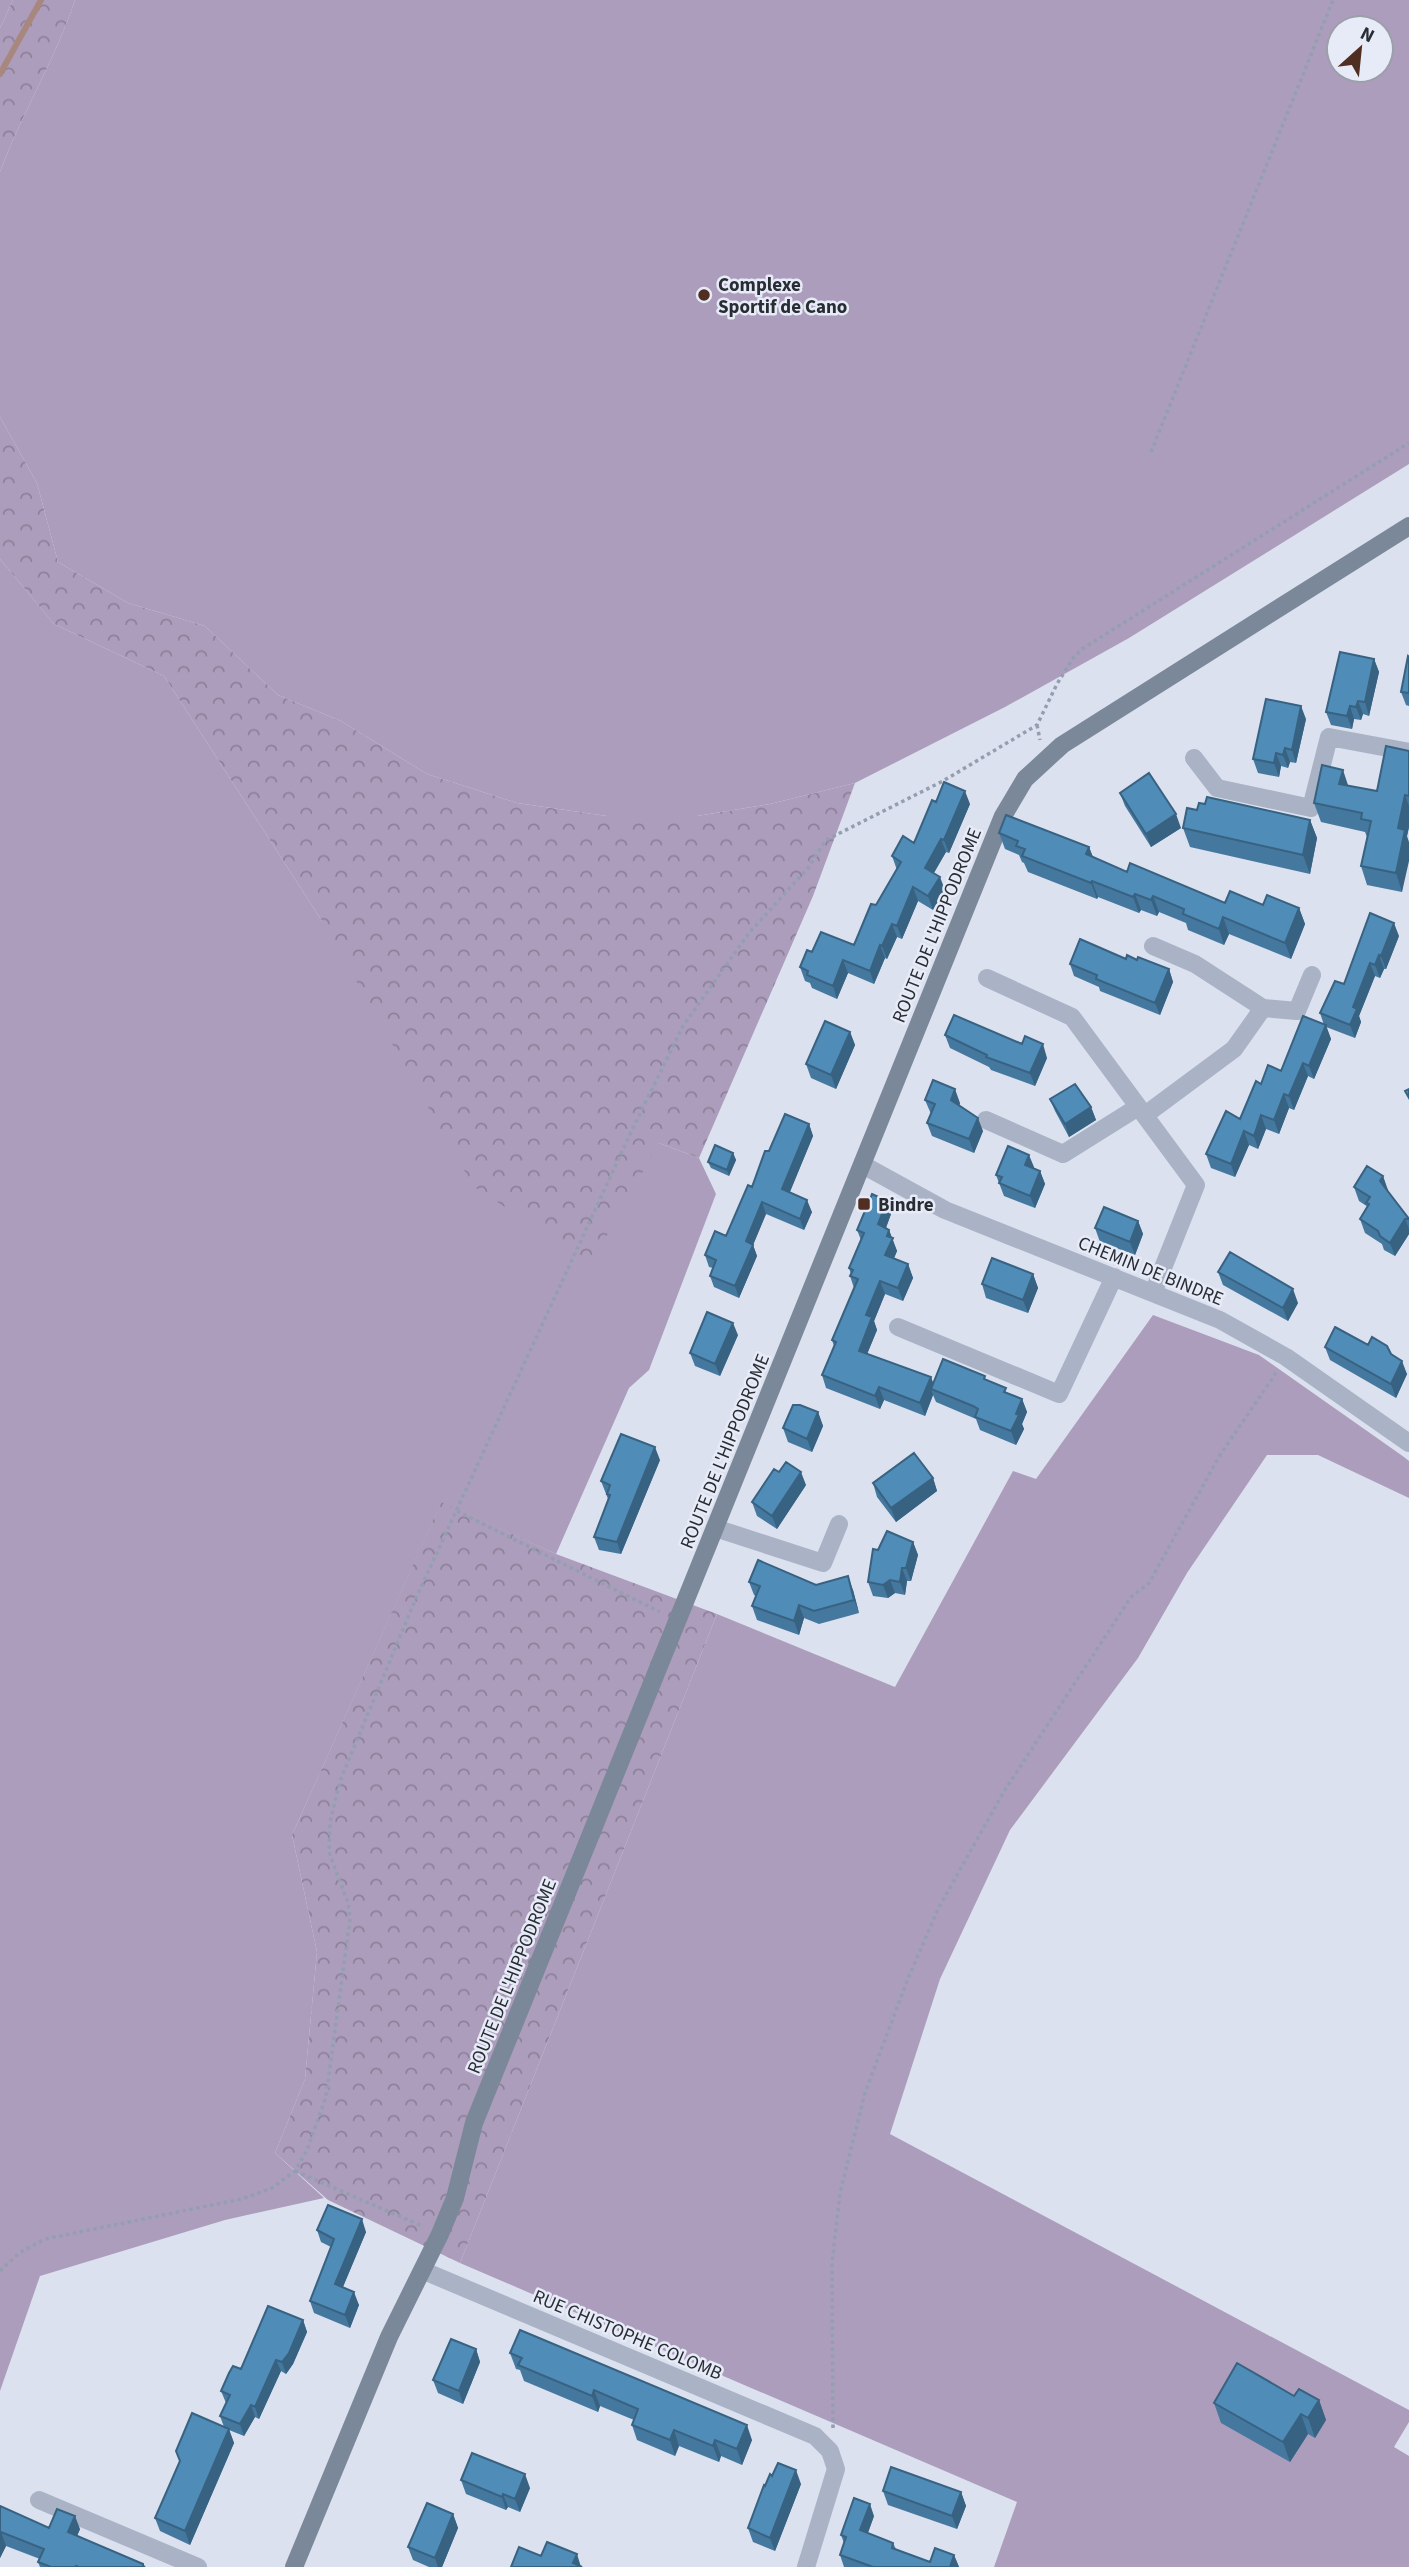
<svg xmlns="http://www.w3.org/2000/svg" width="1409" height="2567" font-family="'Source Sans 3',sans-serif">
<defs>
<pattern id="forest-crowns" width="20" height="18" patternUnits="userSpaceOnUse" patternTransform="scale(1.75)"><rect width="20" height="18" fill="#ad9dbc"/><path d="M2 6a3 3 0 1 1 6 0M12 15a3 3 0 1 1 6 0" fill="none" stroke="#8d8099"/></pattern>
</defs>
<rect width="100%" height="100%" fill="#dbe1ef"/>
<path fill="#ad9dbc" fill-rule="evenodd" d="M0,0h13l-13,28z
M75,0h1334v464l-280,174 -124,69 -150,76 -85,21 -73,12h-90l-90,-13 -90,-29 -86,-53 -63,-26 -73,-69 -77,-23 -70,-41 -21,-79 -37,-66v-245c22,-59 55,-112 75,-172zM1339,28h42v42h-42z
M0,559l54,65 110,52 158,245 337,222 40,15 17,36 -67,176 -20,18 -73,166 -115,-51 -149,332 25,117 -12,127 -30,74 49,45 -99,22 -185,56 -40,115z
M1153,1315l106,40 145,102 5,4v37l-91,-43h-51l-80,118 -49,85 -128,172 -70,149 -50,155 519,276v12l-15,25 15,9v111h-415l23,-65 -557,-239 257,-649 178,73 118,-216 23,8z"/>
<path fill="url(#forest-crowns)" d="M13,0h62c-20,60 -53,113 -75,172v-144z
M0,417l37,66 21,79 70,41 77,23 73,69 63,26 86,53 90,29 90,13h90l73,-12 85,-21 -42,113 -114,262 -40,-15 -68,121 -118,-78 -151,-265 -158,-245 -110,-52 -54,-65z
M441,1502l115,52 161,60 -257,649 -132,-63 -53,-47 30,-74 12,-127 -25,-117z"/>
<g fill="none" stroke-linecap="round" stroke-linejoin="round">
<path stroke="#a8877e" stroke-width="6" d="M0,74l41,-74"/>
<path stroke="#939fb1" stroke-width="3.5" stroke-dasharray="3.5 3.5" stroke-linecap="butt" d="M1151,452l182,-452
M1037,725l3,15
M457,1511l203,101
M295,2171l127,55
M0,2271l19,-18 26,-14 197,-40 30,-11 23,-17 12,-21 19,-53 24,-178 -2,-16 -19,-51 1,-30 10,-41 76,-183 215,-466 52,-106 66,-93 59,-65 18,-28 117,-59 94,-56 20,-41 16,-26 9,-9 327,-206
M833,2428l-1,-165 8,-70 25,-100 42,-112 31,-72 65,-116 128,-196 18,-14 71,-128 56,-82"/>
<path stroke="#a9b3c5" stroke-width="18" d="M1194,758l23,30 94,20 18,-71 80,15
M1153,946l42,18 68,44
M987,978l85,39 124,168 -43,108
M1145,1115l89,-66 29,-41 34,3 15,-36
M986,1120l77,34 75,-47
M863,1165l82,45 275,110 66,37 123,86
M898,1327l161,67 55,-117
M715,1528l108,35 16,-39
M424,2271l391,165 15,15 6,18 -30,98
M39,2500l159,67"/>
<path stroke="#7a8899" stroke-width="18" d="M294,2567l95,-230 51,-103 15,-36 19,-75 529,-1307 22,-37 37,-34 347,-219"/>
</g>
<path fill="#45789e" d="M1409,657v49l-3,-1 -5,-13z
M1374,659l5,13 -10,44 -6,-2 -2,6 -7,-1 -2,10 -21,-4 -5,-13z
M1306,719l-10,44 -6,-1 -2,6 -7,-2 -2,11 -21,-4 -5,-14z
M1409,751v76l-2,9 -5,56 -35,-7 -6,-19 6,-29 -2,-5 -44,-10 -7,-19 34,-17 29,5z
M1120,793l61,35 -30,19 -26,-41z
M936,802l34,2 -21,49 -3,-1 -12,21 11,17 -12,20 -15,-9 -16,38 -5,-2 -10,22 -2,-1 -11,26 -26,-11 -11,26 -25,-11 -2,-5 -5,-2 -5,-14 12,-15 42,-7 43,-75 -5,-14 22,-13z
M1197,810l113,10 7,18 -7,36 -120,-27 -7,-19z
M999,833l90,14 4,10 34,15 98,31 74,5 6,16 -14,35 -62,-25 -5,11 -36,-15 -2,-7 -27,-11 -2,4 -16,-6 -2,3 -41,-16 -1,2 -69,-27 -4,-9 -2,-1 -3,-7 -14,-6z
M1399,936l-13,33h-2l-4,9 -5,-2 -16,40 2,6 -6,16 -29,-11 5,12 -17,40 -6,-3 -14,34 -5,-2 -10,26 -13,-5 -8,20 -9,-4 -14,32 -24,-9 -5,-14 34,-35 21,-35 20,-13 43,-46 -4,-12 24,-29z
M1126,959l11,1 32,9 4,13 -13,33 -60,-24 -1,-4 -25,-11 -4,-12z
M850,1032l5,13 -19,44 -25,-11 -5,-14z
M945,1035l77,9 25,14 -12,28 -44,-16 -2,-3 -39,-19z
M1050,1099l41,8 5,13 -27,17 -14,-26z
M925,1100l35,3 -1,3 24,25 -9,22 -42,-17 -5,-13 4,-9z
M809,1124l4,12 -23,56 22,20 -8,18 -38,-16 -13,31 4,11 -18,42 -25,-11 -4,-11 3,-8 -4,-1 -4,-12 21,-19 43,-85z
M733,1153l3,7 -7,16 -18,-8 -3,-6z
M1034,1167l-1,2 7,2 5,13 -10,24 -31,-12 -8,-21z
M1383,1176l4,14 22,29v15l-14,22 -11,-6 -2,-6 -17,-11 -5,-14 8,-12 -9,-6 -5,-14z
M891,1214l-5,14 3,2 8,21 -3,7 14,6 5,14 -10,23 -18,-7 -11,27 3,9 -10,24 66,30 53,-5 22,14 14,6 5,13 -5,12 2,5 -8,16 -36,-15 -4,-11 -40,-17 -3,-7 -8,21 -41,-16 -4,9 -54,-21 -4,-13 12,-29 -2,-6 22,-52 -4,-12 1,-2 -2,-6 12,-28 -4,-10z
M1138,1221l5,13 -8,21 -35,-13 -5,-14z
M1218,1272l80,31 -10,18 -65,-36z
M1033,1274l5,14 -10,25 -42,-15 -4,-14z
M738,1335l-18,41 -25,-10 -5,-13z
M1368,1345l23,9 16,20 -11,24 -66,-38 -5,-13z
M818,1412l5,14 -11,26 -24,-10 -5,-14z
M660,1460l-39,94 -22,-4 -5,-13 14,-38 -7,-18z
M933,1478l4,13 -41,31 -19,-25 -4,-14z
M806,1485l-29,44 -20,-13 -5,-14z
M913,1542l5,13 -7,26h-4l-2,14 -10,-2 -7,5 -15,-2 -5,-14 10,-32z
M749,1582l67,3 37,5 6,23 -40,11 -15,-6 -5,17 -42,-15 -5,-14 4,-10 -2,-1z
M317,2230l49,2 -23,55 16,18 -9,23 -36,-15 -4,-12 21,-54 -10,-5z
M303,2320l4,12 -14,32 -7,10 -5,-3 -22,48 -4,-2 -11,19 -15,-6 5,13 -44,102 -30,-14 -5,-13 69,-91 -4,-11 6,-13 -5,-12 20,-22z
M476,2349l4,13 -17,42 -25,-11 -5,-13z
M510,2353l242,87 -10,25 -21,-9 -2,6 -40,-16 -4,10 -38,-16 -5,-15 2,-5 -34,-14 -2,6 -74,-31 -4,-11 -4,-1z
M1294,2396l25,4 7,20 -11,18 -7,-4 -18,28 -69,-39 -7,-20z
M461,2480l69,8 -10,24 -12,-5 -2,3 -40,-16z
M801,2484l-26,67 -22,-9 -5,-14 17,-42z
M883,2491l78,1 5,14 -9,23 -69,-24z
M0,2506l49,22 31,1 -3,7 66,28 2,3h-105l-2,-5 2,-3 -34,-13 -6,12z
M453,2514l5,14 -16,39h-13l-16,-7 -5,-13z
M874,2516l-6,17 25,10 3,6 34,13 24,-7 5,12h-115l-4,-12 4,-12 -3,-8z"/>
<path fill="#386281" d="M1374,659l5,13 -10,44 -4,-14z
M1358,701l5,13 -2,6 -5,-13z
M1301,706l5,13 -10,44 -4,-13z
M1350,706l4,13 -2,10 -5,-13z
M1285,748l5,14 -2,6 -5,-13z
M1276,753l5,13 -2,11 -5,-14z
M1343,770l6,18 -10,-4z
M965,791l5,13 -21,49 -5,-13z
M1405,795l4,11v21l-2,9 2,6v19l-7,31 -6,-19 2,-45z
M1176,814l5,14 -30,19 -5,-13z
M1310,820l7,18 -7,36 -7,-19z
M941,839l5,13 -17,29 -4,-13z
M1089,847l6,16 -9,-9z
M940,877l5,13 -12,20 -5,-14z
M1092,881l6,16 -1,2 -6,-16z
M913,887l5,14 -16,38 -5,-13z
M1135,894l6,16 -2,3 -6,-16z
M1153,896l6,16 -2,4 -6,-16z
M1299,908l6,16 -14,35 -6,-16z
M1223,917l6,17 -5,11 -5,-16z
M1394,923l5,13 -13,33 -5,-13z
M892,924l5,13 -10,22 -5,-13z
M880,945l5,13 -11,26 -4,-13z
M1379,955l5,14 -4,9 -5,-13z
M843,960l5,13 -11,26 -4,-13z
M1370,963l5,13 -16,40 2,6 -6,16 -5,-13 3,-18z
M1169,969l4,13 -13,33 -5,-12z
M1326,1025l5,14 -17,40 -5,-13z
M850,1032l5,13 -19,44 -5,-14z
M1043,1044l4,14 -12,28 -5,-13z
M1303,1063l5,13 -14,34 -5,-14z
M955,1089l5,14 -4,11 -5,-14z
M1284,1094l5,14 -10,26 -5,-14z
M1091,1107l5,13 -27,17 -4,-13z
M1261,1115l5,14 -8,20 -4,-13z
M978,1118l5,13 -9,22 -5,-14z
M809,1124l4,12 -27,65 -4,-12z
M1244,1131l5,14 -14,32 -4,-13z
M733,1153l3,7 -7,16 -2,-6z
M1029,1155l5,12 -5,11 -4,-13z
M1040,1171l5,13 -10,24 -5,-12z
M1383,1176l5,14 -3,4 -5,-13z
M807,1200l5,12 -8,18 -4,-11z
M887,1201l4,13 -9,24 -4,-14z
M762,1202l4,12 -13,31 4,11 -18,42 -4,-12 11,-45z
M1405,1219l4,10v5l-14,22 -5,-13z
M1138,1221l5,13 -8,21 -5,-13z
M889,1230l8,21 -7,17 -5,-13 2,-19z
M908,1264l5,14 -10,23 -5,-13z
M1033,1274l5,14 -10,25 -5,-13z
M880,1281l5,13 -11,27 3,9 -14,34 -4,-13 7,-36z
M1293,1289l5,14 -10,18 -5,-13z
M733,1323l5,12 -18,41 -5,-12z
M1402,1361l5,13 -11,24 -5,-14z
M931,1377l5,13 -5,-1 2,6 -8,21 -5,-13z
M879,1387l5,13 -4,9 -5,-13z
M1022,1399l5,13 -5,12 2,5 -8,16 -5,-14z
M818,1412l5,14 -11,26 -5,-13z
M655,1447l5,13 -39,94 -4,-12z
M801,1472l5,13 -29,44 -5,-13z
M933,1478l4,13 -41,31 -5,-14z
M913,1542l5,13 -7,26 -5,-13z
M902,1568l5,13 -2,14 -5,-13z
M848,1576l5,14 6,23 -5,-13z
M890,1580l5,13 -7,5 -5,-13z
M799,1605l5,13 -5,17 -5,-14z
M362,2219l4,13 -27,64 -4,-12z
M354,2292l5,13 -9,23 -5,-13z
M303,2320l4,12 -14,32 -7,10 -4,-12z
M476,2349l4,13 -17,42 -4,-13z
M276,2360l5,11 -22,48 -4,-12z
M594,2390l6,16 -2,6 -6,-16z
M1319,2400l7,20 -11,18 -7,-20z
M251,2405l4,12 -11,19 -4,-12z
M1301,2414l7,20 -18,28 -7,-20z
M747,2425l5,15 -10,25 -5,-16z
M229,2429l5,14 -44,102 -5,-14z
M674,2430l5,16 -4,10 -5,-16z
M715,2440l6,16 -2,6 -6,-16z
M796,2470l5,14 -26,67 -5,-13z
M525,2474l5,14 -10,24 -5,-13z
M961,2492l5,14 -9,23 -5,-13z
M503,2494l5,13 -2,3 -4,-13z
M870,2504l4,12 -10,27 -4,-13z
M453,2514l5,14 -16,39h-4l-3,-9z
M75,2516l5,13 -7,16 -5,-13z
M1,2532l5,14 -6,12v-23z
M577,2554l4,13 -8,-4z
M954,2555l5,12h-9z"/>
<path fill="#508cb8" stroke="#386281" stroke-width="2" d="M1340,652l34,7 -9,43 -7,-1 -2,6 -6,-1 -3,10 -21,-4z
M1408,656l1,1v36l-8,-1z
M1266,699l35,7 -9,44 -7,-2 -2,7 -7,-2 -2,10 -21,-4z
M1386,746l23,5v45l-4,-1 -7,33 7,2 -9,43 -35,-7 10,-45 -10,-2 1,-6 -48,-10 8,-38 21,5 -4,14 38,7z
M1149,773l27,41 -30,20 -26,-41z
M944,782l21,9 -21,49 -3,-1 -16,29 15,9 -12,19 -15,-9 -16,39 -5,-2 -10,22 -2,-1 -10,26 -27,-11 -10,26 -26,-11 1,-4 -8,-4 7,-17 5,2 9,-20 33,13 17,-41 5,1 25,-43 -9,-6 11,-20 11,7 18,-43 4,2z
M1207,797l103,23 -7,35 -120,-27 4,-20 10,2 2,-7 6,1z
M1006,815l83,32 -3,7 41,18 3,-9 95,40 5,-12 33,14 4,-10 32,13 -14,35 -62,-26 -4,12 -36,-15 1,-5 -31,-13 -2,4 -16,-6 -2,3 -41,-16 -1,2 -69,-27 3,-7 -9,-3 2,-5 -19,-8z
M1370,913l24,10 -13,33 -2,-1 -4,10 -5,-2 -17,44 4,2 -7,16 -30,-12 15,-32 9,3z
M1080,939l46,20 1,-4 10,5 1,-3 31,12 -14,34 -59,-24 1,-4 -27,-11z
M954,1015l68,29 3,-8 18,8 -13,29 -44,-16 1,-2 -42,-20z
M1303,1016l23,9 -17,41 -6,-3 -14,33 -5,-2 -10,26 -13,-5 -7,21 -10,-5 -13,33 -25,-10 20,-43 14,8 16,-38 5,3 7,-19 13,6z
M825,1021l25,11 -19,43 -25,-11z
M933,1080l22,9 -4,11 27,18 -9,21 -42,-16 8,-19 -10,-4z
M1075,1084l16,23 -26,17 -15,-25z
M1409,1089v9l-4,-7z
M785,1114l24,10 -27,65 25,11 -7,19 -38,-17 -16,39 7,4 -18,41 -25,-10 6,-16 -11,-5 10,-24 11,5 22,-51 4,2 13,-36h4z
M715,1145l18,8 -6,17 -19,-8z
M1008,1146l21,9 -4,10 15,6 -10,25 -31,-13 3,-6 -6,-2z
M1367,1166l16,10 -3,5 29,38h-4l-15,24 -10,-7 -2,-5 -18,-12 9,-15 -3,-1 4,-6 -16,-10z
M872,1194l15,7 -9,23 11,6 -2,6 6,2 -8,17 23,9 -10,24 -18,-7 -14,34 6,2 -13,34 72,26 -11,26 -41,-16 -4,9 -53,-21 14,-33 -4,-2 26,-61 -8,-3 3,-6 -4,-2 15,-35 -7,-3z
M1104,1207l34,14 -8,21 -35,-14z
M1230,1252l63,37 -10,19 -65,-36z
M992,1258l41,16 -10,26 -41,-16z
M707,1312l26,11 -18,41 -25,-11z
M1335,1327l33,18 4,-8 15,9 4,8 11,7 -11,23 -66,-37z
M943,1359l42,17 -1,3 22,9 -2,4 18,7 -6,15 3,1 -8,16 -36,-14 3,-8 -5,-3 -42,-17z
M793,1405h7l18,7 -11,27 -24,-11z
M621,1434l34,13 -38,95 -23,-5 16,-42 -3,-1 3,-9 -9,-4z
M914,1453l19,25 -42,30 -18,-25z
M786,1462l15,10 -29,44 -20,-14 22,-33 5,3z
M887,1531l26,11 -7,26h-4l-2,14 -10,-2 -7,5 -15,-3 5,-33 5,1z
M758,1560l58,25 32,-9 6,24 -40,11 -15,-6 -5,16 -42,-15 8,-20 -11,-4z
M328,2205l34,14 -27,65 19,8 -9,23 -35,-14 24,-62 -17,-9z
M268,2306l35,14 -14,33 -7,9 -6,-2 -21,47 -4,-2 -11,19 -20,-8 10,-21 -9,-4 8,-18 4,-7 8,3z
M520,2330l227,95 -10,24 -22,-9 -2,6 -39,-16 -4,10 -38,-15 6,-16 -44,-19 -2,6 -74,-31 4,-7 -12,-5z
M451,2339l25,10 -17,42 -26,-11z
M1237,2363l57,33 5,-7 20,11 -11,18 -7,-4 -18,28 -69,-39z
M192,2413l37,16 -44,102 -30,-13 25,-57 -4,-10z
M472,2453l53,21 -10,25 -12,-5 -1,3 -41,-17z
M778,2463l18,7 -26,68 -22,-10 16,-43 1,1 5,-12 2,2z
M891,2467l70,25 -9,24 -69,-25z
M854,2498l16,6 -10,26 33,13 -1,5 38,14 5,-14 19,7 -4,12h-77l-33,-12 6,-18 -5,-2z
M427,2503l26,11 -18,44 -27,-11z
M0,2506l49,22 8,-19 18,7 -7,16 75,32v2l2,1h-66l-3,-1 -1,1h-24l-13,-5 6,-13 -43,-17 -1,3z
M547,2542l30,12 -4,9 9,4h-71l8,-20 22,9z"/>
<g fill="#502e22" stroke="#e7ebf7" stroke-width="2.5">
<circle cx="704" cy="295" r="7"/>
<rect x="857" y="1197" width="14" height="14" rx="3.5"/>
</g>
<g text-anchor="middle" stroke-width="5" stroke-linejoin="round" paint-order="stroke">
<g font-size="19" font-weight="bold" fill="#282d33" stroke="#e7ebf7" text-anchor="start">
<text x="718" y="291">Complexe<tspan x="718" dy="22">Sportif de Cano</tspan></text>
<text x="878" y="1211">Bindre</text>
</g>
<g font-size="19" fill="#282d33" stroke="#e7ebf7">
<text transform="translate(936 925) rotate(-68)" y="7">ROUTE DE L'HIPPODROME</text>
<text transform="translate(1151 1270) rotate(22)" y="7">CHEMIN DE BINDRE</text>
<text transform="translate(724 1451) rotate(-68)" y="7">ROUTE DE L'HIPPODROME</text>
<text transform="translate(511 1976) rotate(-68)" y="7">ROUTE DE L'HIPPODROME</text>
<text transform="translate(628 2334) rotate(23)" y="7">RUE CHISTOPHE COLOMB</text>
</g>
</g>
<g transform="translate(1360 49) rotate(27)"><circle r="33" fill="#e7ebf7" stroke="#9b9fa9" stroke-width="2"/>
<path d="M0-5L12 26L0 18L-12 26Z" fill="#502e22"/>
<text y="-10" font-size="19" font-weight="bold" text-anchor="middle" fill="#282d33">N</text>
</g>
</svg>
